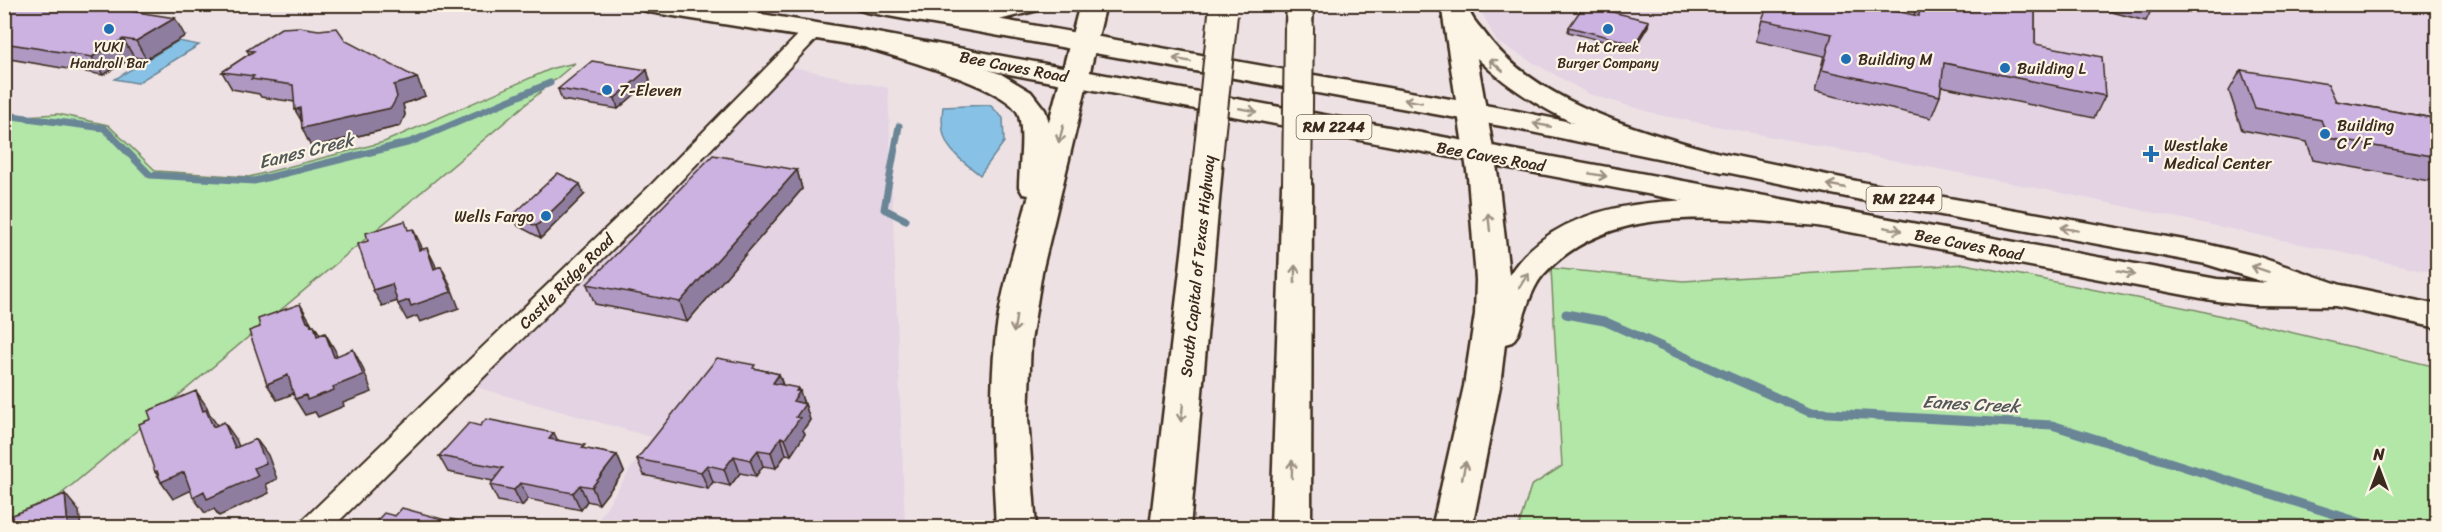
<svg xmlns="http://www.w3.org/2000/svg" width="2442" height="532" font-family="Sriracha,sans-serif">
<rect width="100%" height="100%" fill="#ede1e4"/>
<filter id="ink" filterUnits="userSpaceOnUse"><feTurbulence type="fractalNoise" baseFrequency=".0167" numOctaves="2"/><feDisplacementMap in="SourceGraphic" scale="12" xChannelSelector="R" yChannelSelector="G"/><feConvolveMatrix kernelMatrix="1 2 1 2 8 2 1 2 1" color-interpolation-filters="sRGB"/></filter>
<g filter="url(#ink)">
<path fill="#e3d3e3" d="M1478,5h959v268l-370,-79 -407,-79 -71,-21 -92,-52z
M779,64l109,24 17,439h-311l57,-90 -189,-54z"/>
<path fill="#b3e7a8" stroke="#778863" stroke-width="1.5" d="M575,63l-553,464 -17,1v-411l53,-3 50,11 48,46 93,6 135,-35 169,-74z
M1965,264l232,46 240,57v160l-919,1 13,-42 31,-20 -11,-198 132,13z"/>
<path fill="#87c2e6" stroke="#698596" stroke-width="1.5" d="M178,41l21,4 -62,38 -22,-4z
M990,105l13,13 1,24 -24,33c-27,-22 -42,-29 -37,-68z"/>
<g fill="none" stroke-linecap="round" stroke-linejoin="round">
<path stroke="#698596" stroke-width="7" d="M4,115l100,13 46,47 104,6 157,-39 139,-59
M899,126l-15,83 22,11"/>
<path stroke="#698596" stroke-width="9" d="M1566,314l38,7 205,91 243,13 326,103"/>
<g stroke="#3b2a1e" stroke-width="4">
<path id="street" d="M814,24l7,2 2,4 -2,4 -153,160 -336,334h-34l5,-8 349,-336 155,-158z"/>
</g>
<g stroke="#3b2a1e" stroke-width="5">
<path id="primary" d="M637,4h63l166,27 1351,248 50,4 -61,-19 -335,-62 -364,-75 -641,-115 -9,-3 -3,-5h58l595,105 364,75 335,60 50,12 85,29 97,20v23l-103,-22 -81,-1 -37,-4 -1351,-254 -217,-35 -9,-3z"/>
</g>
<g stroke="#3b2a1e" stroke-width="5">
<path id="highway" d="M999,4h46l-3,5 -47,12 -66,2 -9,-3 -4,-5 4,-5 9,-3z
M1080,4h26l-64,268 -11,69 -3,77 8,110h-40c-3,-62 -7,-123 -1,-185 5,-50 21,-100 34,-148l-6,-1 -4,-7c0,-20 6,-56 -1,-74 -12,-27 -130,-58 -161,-68l-4,-6 4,-6 9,-2 135,43 30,18 14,18 4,12z
M1287,4h26l-1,23 -4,6 -9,2 -9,-2 -4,-6z
M1441,4h26c2,11 9,19 16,27 53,75 166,102 250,126l4,6 -4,6 -11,3c-88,-22 -179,-50 -245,-114l21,119 11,98c62,-96 216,-74 313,-69l11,3 5,7 -5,7 -11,3c-92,-6 -210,-28 -279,49 -13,15 -18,40 -25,59l-6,8 -7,2 -5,42 -28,142h-40l32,-142 11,-72 1,-34 -8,-103z
M1207,158l11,3 4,6 -32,361h-40l42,-361 4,-6z
M1297,176l11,3 4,6 -1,343h-40l11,-343 4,-6z"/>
</g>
<use href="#street" fill="#fcf5e5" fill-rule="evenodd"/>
<use href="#primary" fill="#fcf5e5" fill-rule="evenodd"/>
<use href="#highway" fill="#fcf5e5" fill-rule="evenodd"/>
<g stroke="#3b2a1e" stroke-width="32" stroke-linecap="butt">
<path id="highway-bridge" d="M1207,167l16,-153
M1297,185l2,-158"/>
</g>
<use href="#highway-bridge" stroke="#fcf5e5" stroke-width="28"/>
</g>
<path fill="#af99c2" stroke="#3b2a1e" stroke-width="1.5" d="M4,4l181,32 -39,23 -12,-2 -31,18 -99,-17z
M1916,4h119v40l70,52 -11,22 -153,-32 -1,10 -9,22 -116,-26 9,-36 -68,-15 6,-21 152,-5z
M2082,4h72l-8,17z
M1648,26l-14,23 -66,-17 1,-5z
M346,41l79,55 -22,8 2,11 -5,11 -89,21 -16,-45 -34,-5 -2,-3 -27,-5 -10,-17 27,-18 -2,-4z
M647,70l3,11 -32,28 -56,-9 -4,-11z
M2241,70l95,31 102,18v57l-4,-1 -5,6 -116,-21 -6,-18 -65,-12 -13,-39z
M797,170l5,19 -115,133 -92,-18 -8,-20z
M584,195l-43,43 -23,-12 -5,-11z
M757,369l22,5 4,11 16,6 5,12 1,1 5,16 -7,10 2,4 -14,21 -5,-1 -10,14 -13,-2 -7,10 -16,-3 -10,13 -17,-4 -5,7 -64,-14 -7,-16z
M558,440l28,9 31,6 7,17 -25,32 -12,-3 -6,9 -53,-11 -6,7 -24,-5 -8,-16 3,-4 -45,-9 -9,-16z"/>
<path fill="#8e7d9e" stroke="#3b2a1e" stroke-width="1.5" d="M175,18l10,18 -39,23 -10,-18z
M1649,21l-1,5 -14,23 1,-5z
M123,39l11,18 -31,18 -11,-18z
M647,70l3,11 -32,28 -3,-11z
M417,78l8,18 -22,8 2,11 -5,11 -89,21 -9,-19 3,-1 -10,-17 99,-25z
M797,170l5,19 -115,133 -7,-20z
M580,184l4,11 -43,43 -5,-12z
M413,229l8,16 6,21 -8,-16z
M427,248l8,16 7,21 -8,-16z
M441,266l8,16 10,26 -39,14 -3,-6 -10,4 -9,-16z
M392,284l9,16 -19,6 -9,-16z
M300,304l17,29 -3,-8 10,16 3,12 -20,-31z
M325,333l10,17 8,23 -9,-16z
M353,349l9,17 10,26 -29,11 1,3 -26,11 -3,-5 -10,3 -10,-16 38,-12z
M779,374l5,16 -11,-7z
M288,375l10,17 -21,8 -10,-16z
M798,388l1,4 1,-1 4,14 1,-1 5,16 -7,10 2,4 -14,21 -6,-16 8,-38 3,-10z
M196,391l11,16 3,8 8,11 7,18 -22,-33z
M224,422l12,17 10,26 -11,-17z
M554,433l8,16 -13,-10z
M781,437l5,17 -10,14 -5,-16z
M256,439l12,16 9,24 -11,5 3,9 -50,23 -5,-7 -9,4 -12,-16z
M758,450l5,16 -7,10 -6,-16z
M617,455l7,17 -25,32 -7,-17z
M734,456l6,17 -10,13 -6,-17z
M707,465l6,17 -5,7 -7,-17z
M157,471l27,1 12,16 -23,11 -12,-17h1l-7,-10z
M520,483l8,16 -6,7 -8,-16z
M580,485l7,16 -6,9 -8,-17z
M65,494l14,17 2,17h-13z"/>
<path fill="#cbb2e1" stroke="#3b2a1e" stroke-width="1.5" d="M4,4h82l89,14 -39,23 -13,-2 -31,18 -88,-14z
M1768,4h95l56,12 1,-12h115v40l67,13 3,39 -161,-33 -4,33 -118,-26 10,-36 -70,-14z
M1584,5l65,16 -14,23 -66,-17z
M299,27l20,3 18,-2 9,13 71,37 -23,7 3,12 -6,11 -89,20 -2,-20 -5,2 -2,-25 -42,-6 3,-3 -32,-4 32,-21 -7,-1 34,-22z
M592,61l55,9 -32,28 -57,-9z
M2241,70l87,14 8,17 102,18v38l-110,-19 -7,-18 -66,-12z
M713,155l84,15 -117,132 -93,-18z
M558,173l22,11 -44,42 -23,-11z
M405,221l3,9 5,-1 6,21 8,-2 7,21 7,-3 10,26 -40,14 -2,-6 -11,4 -6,-20 -19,6 -15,-46 10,-3 -2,-8z
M300,304l7,18 3,-1 1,5 3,-1 3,11 8,-3 9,24 19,-8 10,26 -30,12 1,3 -27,10 -1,-5 -11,4 -7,-24 -21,9 -18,-53 11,-4 -2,-8z
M717,358l38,7 -2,3 26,6 -6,9 25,5 -2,3h4l-7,10 12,3 -9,13 4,1 -15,21 -4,-2 -10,15 -13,-2 -8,10 -16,-4 -10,13 -17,-4 -6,7 -64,-13z
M196,391l7,20 3,-1 7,17 11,-5 11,26 21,-9 10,24 -12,5 4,8 -51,23 -3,-8 -11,6 -9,-25 -23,10 -4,-11 -2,1 -16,-48 12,-5 -3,-8z
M486,419l68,14 -5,6 36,6 -3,3 35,7 -25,32 -12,-2 -7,8 -53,-10 -6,7 -24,-5 13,-17 -64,-12 30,-33 11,3z
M65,494l3,34h-62l5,-2 -1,-10z
M402,508l47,13 2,-2 31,9h-112l14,-15 11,3z"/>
<defs><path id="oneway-shaft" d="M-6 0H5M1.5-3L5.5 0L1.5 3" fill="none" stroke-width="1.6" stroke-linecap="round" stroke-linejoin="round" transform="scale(1.5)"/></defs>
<g stroke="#9c9082">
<use href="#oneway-shaft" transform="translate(1182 60) rotate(-170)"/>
<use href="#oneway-shaft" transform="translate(1496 65) rotate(-139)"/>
<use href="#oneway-shaft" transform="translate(1413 101) rotate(-170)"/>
<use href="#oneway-shaft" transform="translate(1248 110) rotate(11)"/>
<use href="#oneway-shaft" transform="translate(1542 125) rotate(-169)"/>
<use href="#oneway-shaft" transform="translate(1061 134) rotate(105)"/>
<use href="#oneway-shaft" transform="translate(1598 175) rotate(10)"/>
<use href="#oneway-shaft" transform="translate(1836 186) rotate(-169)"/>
<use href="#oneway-shaft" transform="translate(1489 222) rotate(-96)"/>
<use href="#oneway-shaft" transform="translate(1893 229) rotate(11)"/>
<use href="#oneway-shaft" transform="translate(2069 229) rotate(-170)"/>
<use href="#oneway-shaft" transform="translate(2260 269) rotate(-161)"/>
<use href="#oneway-shaft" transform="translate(2126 273) rotate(11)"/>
<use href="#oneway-shaft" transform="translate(1295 274) rotate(-89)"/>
<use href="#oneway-shaft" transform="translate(1524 280) rotate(-58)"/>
<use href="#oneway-shaft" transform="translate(1015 324) rotate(99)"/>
<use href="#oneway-shaft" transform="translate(1182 413) rotate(96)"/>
<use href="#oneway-shaft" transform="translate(1292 469) rotate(-89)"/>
<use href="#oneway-shaft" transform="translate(1464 470) rotate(-78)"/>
</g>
</g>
<g fill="#1f6fb2" stroke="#fcf5e5" stroke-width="2">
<circle cx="109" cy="29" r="6"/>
<circle cx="1608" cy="29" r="6"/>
<circle cx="1846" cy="59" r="6"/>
<circle cx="2005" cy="68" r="6"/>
<circle cx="607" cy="90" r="6"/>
<circle cx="2325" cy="134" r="6"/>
<path d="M2148 145h6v6h6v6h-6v6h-6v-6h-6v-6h6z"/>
<circle cx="546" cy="216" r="6"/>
</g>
<g text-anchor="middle" stroke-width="4.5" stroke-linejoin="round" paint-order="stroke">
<g font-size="14" fill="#3b2a1e" stroke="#fcf5e5">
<text x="109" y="52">YUKI<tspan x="109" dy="16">Handroll Bar</tspan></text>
<text x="1608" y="52">Hat Creek<tspan x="1608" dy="16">Burger Company</tspan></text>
</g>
<g fill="#fcf5e5" stroke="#75675a" stroke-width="1.5">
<rect x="1296.5" y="115" width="75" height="24" rx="4.5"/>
<rect x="1866.5" y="187" width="75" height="24" rx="4.5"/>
</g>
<g font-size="15" font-weight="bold" fill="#3b2a1e">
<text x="1334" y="132">RM 2244</text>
<text x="1904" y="204">RM 2244</text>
</g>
<g font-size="16" fill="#3b2a1e" stroke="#fcf5e5" text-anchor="start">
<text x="1858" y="65">Building M</text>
<text x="2017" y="74">Building L</text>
<text x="619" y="96">7-Eleven</text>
<text x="2337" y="131">Building<tspan x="2337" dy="18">C / F</tspan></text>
<text x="2164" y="151">Westlake<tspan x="2164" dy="18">Medical Center</tspan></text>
<text x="534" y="222" text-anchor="end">Wells Fargo</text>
</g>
<g font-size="16" fill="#3b2a1e" stroke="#fcf5e5">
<text transform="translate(1014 66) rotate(11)" y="6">Bee Caves Road</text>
<text transform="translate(1491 156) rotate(10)" y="6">Bee Caves Road</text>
<text transform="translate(1969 244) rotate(11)" y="6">Bee Caves Road</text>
<text transform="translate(1197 266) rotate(-84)" y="6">South Capital of Texas Highway</text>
<text transform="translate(566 281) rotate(-45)" y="6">Castle Ridge Road</text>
</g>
<g font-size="18" font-style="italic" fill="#52585a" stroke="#fcf5e5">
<text transform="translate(306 151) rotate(-14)" y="6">Eanes Creek</text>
<text transform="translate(1971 404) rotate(3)" y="6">Eanes Creek</text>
</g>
</g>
<rect width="2442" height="532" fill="none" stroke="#fcf5e5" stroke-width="24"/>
<rect x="12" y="12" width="2418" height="508" fill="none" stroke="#3b2a1e" stroke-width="2" filter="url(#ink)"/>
<g transform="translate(2379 469)" stroke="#fcf5e5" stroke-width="4.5" paint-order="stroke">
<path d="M0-4.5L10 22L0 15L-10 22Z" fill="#3b2a1e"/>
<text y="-9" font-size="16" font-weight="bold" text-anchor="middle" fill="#3b2a1e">N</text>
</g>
</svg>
